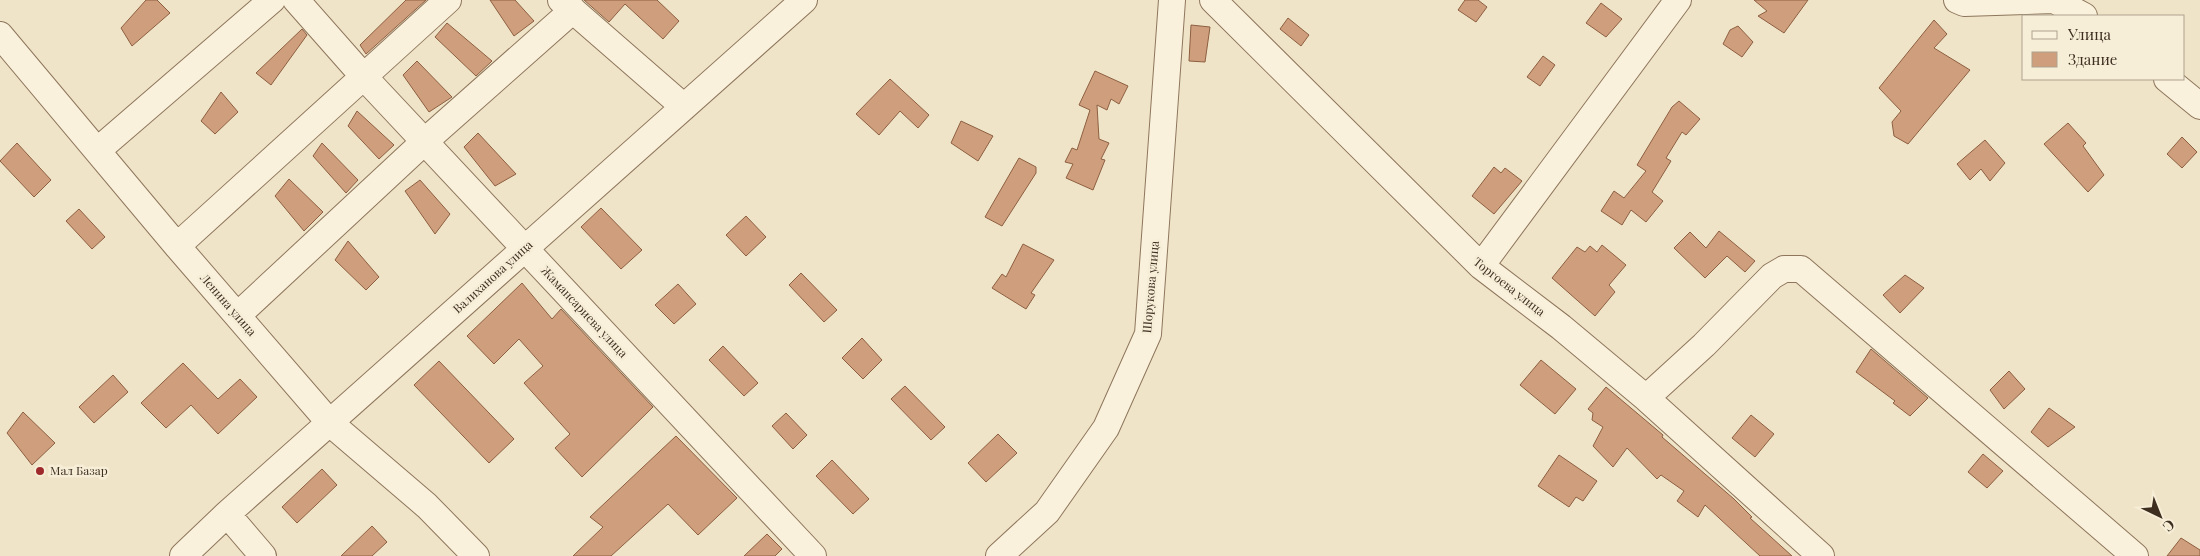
<svg xmlns="http://www.w3.org/2000/svg" width="2200" height="556" font-family="'Playfair Display',serif">
<rect width="100%" height="100%" fill="#f0e4c8"/>
<path fill="#cf9f7d" stroke="#8d5f41" d="M146,0h11l13,13 -38,33 -11,-18z
M406,0h20l-60,54 -6,-9z
M490,0h25l19,21 -20,15z
M584,0h73l22,21 -16,18 -38,-35 -16,18z
M1465,0h13l9,7 -11,15 -18,-12z
M1754,0h54l-24,33 -26,-17 9,-5z
M1601,3l21,16 -16,18 -20,-14z
M1288,18l21,17 -8,11 -21,-17z
M1934,20l13,14 -13,14 36,22 -62,74 -14,-8 -2,-14 9,-11 -22,-23z
M447,23l45,38 -16,15 -41,-39z
M1191,25l19,2 -5,35 -16,-1z
M1738,26l15,16 -11,15 -19,-13 7,-14z
M302,29l5,6 -36,50 -15,-12z
M1543,56l12,9 -15,21 -13,-9z
M417,61l35,36 -23,15 -26,-37z
M1095,71l33,15 -9,18 -8,-5 -4,11 -10,-5 2,34 10,4 -8,16 4,1 -12,30 -27,-12 7,-14 -8,-2 7,-14 5,2 13,-40 -11,-5z
M890,79l39,36 -11,13 -18,-17 -21,24 -23,-21z
M221,92l17,20 -23,22 -14,-13z
M1679,101l21,18 -14,16 -4,-3 -16,26 5,3 -19,31 11,9 -17,21 -15,-12 -9,15 -21,-14 13,-20 10,7 22,-27 -9,-6 35,-58z
M357,111l37,34 -15,14 -31,-33z
M961,121l32,15 -15,25 -27,-18z
M2068,123l18,20 -3,3 21,29 -16,17 -44,-48z
M478,133l38,41 -21,12 -31,-39z
M2182,137l15,15 -15,16 -15,-14z
M1985,140l20,23 -15,18 -9,-12 -11,11 -13,-16z
M17,143l34,37 -17,17 -34,-36z
M322,143l36,37 -12,13 -33,-37z
M1019,158l17,9v6l-34,53 -17,-9z
M1494,167l7,6 4,-5 17,13 -28,33 -22,-18z
M289,179l34,33 -19,19 -29,-35z
M420,180l30,34 -15,20 -30,-43z
M601,208l41,42 -21,19 -40,-42z
M79,209l26,28 -13,12 -26,-28z
M746,216l20,21 -20,19 -20,-21z
M1719,231l36,30 -10,11 -18,-16 -22,22 -31,-30 16,-16 16,16z
M348,241l31,36 -13,13 -31,-30z
M1023,244l31,16 -23,33 4,2 -9,14 -34,-21 10,-14 4,3z
M1602,245l24,20 -17,20 6,7 -20,24 -43,-38 25,-31 8,5 5,-6 7,6z
M801,273l36,37 -13,12 -35,-37z
M1905,275l19,13 -24,25 -17,-18z
M522,283l30,36 9,-10 92,98 -71,70 -27,-29 15,-14 -46,-51 19,-17 -24,-27 -25,25 -27,-28z
M678,284l18,20 -22,20 -19,-19z
M862,338l20,22 -19,19 -21,-21z
M723,346l35,37 -14,13 -35,-36z
M1871,349l57,49 -18,18 -17,-13 2,-2 -39,-29z
M1541,360l35,29 -21,25 -35,-29z
M439,361l75,78 -25,24 -75,-78z
M183,363l35,36 22,-20 17,18 -39,37 -27,-29 -25,23 -25,-25z
M2009,371l16,18 -21,20 -14,-19z
M113,375l15,17 -34,31 -15,-16z
M905,386l40,41 -14,13 -40,-41z
M1606,387l57,48 -1,2 72,62 18,18 -2,1 42,38h-32l-55,-51 -7,12 -21,-16 7,-10 -23,-16 -4,4 -30,-31 -14,19 -20,-21 10,-19 -11,-7 1,-7 -5,-4z
M2049,408l26,19 -27,20 -17,-15z
M23,412l32,31 -23,22 -25,-32z
M786,413l21,22 -14,14 -21,-23z
M1751,415l23,19 -19,23 -23,-19z
M998,434l19,19 -31,29 -18,-19z
M676,436l61,62 -39,37 -30,-31 -57,52h-38l30,-29 -13,-10z
M1983,454l20,17 -16,17 -19,-16z
M1559,455l38,26 -14,20 -7,-4 -7,10 -31,-21z
M832,460l37,39 -16,15 -37,-38z
M322,469l15,16 -40,38 -15,-16z
M372,526l15,16 -15,14h-31z
M767,534l15,15 -7,7h-31z
M2181,538l19,12v6h-33z"/>
<g fill="none" stroke-linecap="round" stroke-linejoin="round">
<g stroke="#8d765c" stroke-width="28">
<path id="minor" d="M296,0l68,77 449,479
M561,0l123,107
M1213,0l268,266 80,61 85,71 175,158
M1957,0l7,3 90,-3 30,16
M0,35l177,211 153,177 97,83 49,50
M2167,79l33,27
M98,150l174,-150
M177,246l271,-246
M1481,266l197,-266
M238,315l186,-173 149,-132
M1646,398l58,-53 68,-69 12,-7h17l334,287
M227,514l36,42
M183,556l44,-42 577,-514
M999,556l48,-44 59,-84 42,-94 24,-334"/>
</g>
<use href="#minor" stroke="#faf1dc" stroke-width="26"/>
</g>
<circle fill="#9e2a2b" stroke="#f7eed8" stroke-width="2" cx="40" cy="471" r="5"/>
<g text-anchor="middle" stroke-width="5" stroke-linejoin="round" paint-order="stroke">
<g font-size="12" fill="#3d2e20" stroke="#f7eed8">
<text transform="translate(493 277) rotate(-42)" y="4">Валиханова улица</text>
<text transform="translate(1151 287) rotate(-85)" y="4">Шорукова улица</text>
<text transform="translate(1509 287) rotate(38)" y="4">Торгоева улица</text>
<text transform="translate(228 305) rotate(49)" y="4">Ленина улица</text>
<text transform="translate(584 312) rotate(47)" y="4">Жамансариева улица</text>
</g>
<g font-size="12" fill="#3d2e20" stroke="#f7eed8" text-anchor="start">
<text x="50" y="475">Мал Базар</text>
</g>
</g>
<rect x="2022" y="15" width="162" height="65" fill="#f7eed8" stroke="#ada18e"/>
<rect x="2032" y="31" width="25" height="8" fill="#faf1dc" stroke="#ada18e"/>
<text x="2068" y="40" font-size="15" fill="#3d2e20">Улица</text>
<rect x="2032" y="52" width="25" height="15" fill="#cf9f7d" stroke="#ada18e"/>
<text x="2068" y="65" font-size="15" fill="#3d2e20">Здание</text>
<g transform="translate(2160 516) rotate(137)" stroke="#f7eed8" stroke-width="4" paint-order="stroke">
<path d="M0-4L9 19L0 12L-9 19Z" fill="#3d2e20"/>
<text y="-8" font-size="14" font-weight="bold" text-anchor="middle" fill="#3d2e20">С</text>
</g>
</svg>
